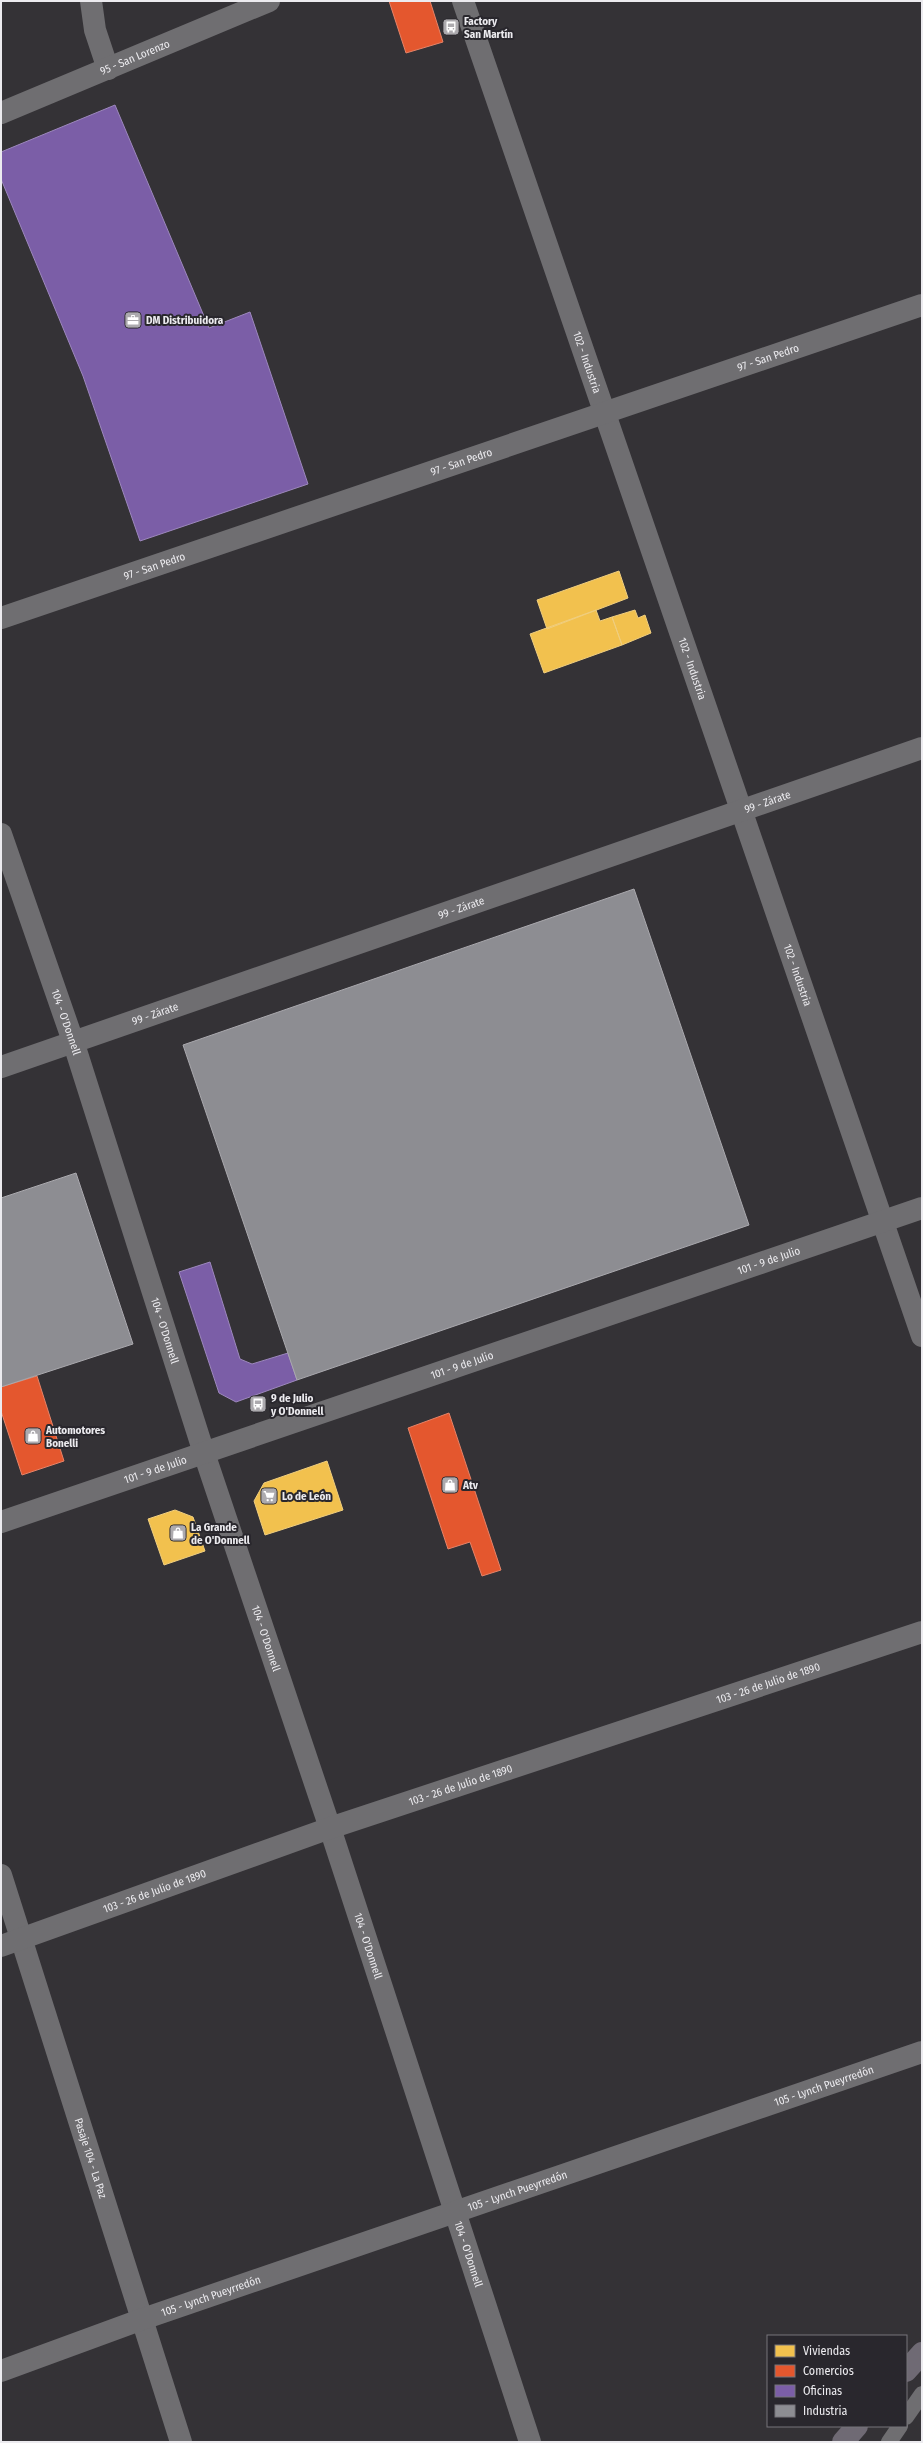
<svg xmlns="http://www.w3.org/2000/svg" width="923" height="2443" font-family="'Fira Sans Condensed',sans-serif">
<rect width="100%" height="100%" fill="#343236"/>
<path fill="#f2c14e" stroke="#f0ce7e" d="M619,571l9,27 -81,31 -10,-29z
M596,610l4,11 12,-4 10,28 -78,28 -14,-39z
M635,610l3,8 7,-3 6,18 -29,12 -10,-28z
M327,1461l16,49 -78,25 -11,-34 10,-18z
M175,1510l18,7 12,34 -41,14 -16,-46z"/>
<path fill="#e4572e" stroke="#e68368" d="M389,1h41l13,41 -37,11z
M37,1376l27,85 -42,14 -21,-64v-24z
M449,1413l52,157 -19,6 -12,-34 -22,7 -40,-121z"/>
<path fill="#7b5ea7" stroke="#9d88bd" d="M115,105l94,223 41,-16 58,172 -168,57 -57,-165 -82,-197v-27z
M210,1262l30,97 12,5 36,-11 9,27 -61,22 -17,-9 -40,-121z"/>
<path fill="#8d8d92" stroke="#aaa9ae" d="M634,889l115,336 -452,155 -114,-335z
M76,1173l57,171 -132,43v-189z"/>
<g fill="none" stroke-linecap="round" stroke-linejoin="round">
<path stroke="#6f6e71" stroke-width="16" d="M906,2417l16,-23
M889,2442l11,-16"/>
<g stroke="#6f6e71" stroke-width="22">
<path d="M91,1l4,29 13,39"/>
<path id="s1" d="M463,1l459,1335"/>
<path id="s2" d="M1,113l268,-112"/>
<path id="s3" d="M1,618l921,-313"/>
<path id="s4" d="M1,834l73,210 130,409 126,375 200,614"/>
<path id="s5" d="M1,1067l921,-319"/>
<path id="s6" d="M1,1875l180,567"/>
<path id="s7" d="M1,1946l329,-118 592,-196"/>
<path id="s8" d="M1,2371l139,-51 782,-268"/>
</g>
<path stroke="#6f6e71" stroke-width="22" id="s9" d="M1,1522l921,-314"/>
<path stroke="#6f6a74" stroke-width="22" d="M906,2371l16,-18
M843,2442l14,-16"/>
</g>
<defs>
<g id="bus-square" transform="scale(0.9)"><rect x="-9" y="-9" width="18" height="18" rx="4" fill="#acaaae" stroke="#29272d"/><path d="M-5-6H5V4H4V6H2V4H-2V6H-4V4H-5ZM-3.5-4V0h7V-4ZM-3.5 1.2v1.5H-2V1.2ZM2 1.2v1.5H3.5V1.2Z" fill="#fff"/></g>
<g id="office-square" transform="scale(0.9)"><rect x="-9" y="-9" width="18" height="18" rx="4" fill="#acaaae" stroke="#29272d"/><path d="M-6-3h4V-5.5h4V-3h4V5H-6ZM-1-4.5V-3h2v-1.5ZM-6 0V1H6V0Z" fill="#fff"/></g>
<g id="shop-square" transform="scale(0.9)"><rect x="-9" y="-9" width="18" height="18" rx="4" fill="#acaaae" stroke="#29272d"/><path d="M-5-2.5h2.3a2.7 3.5 0 0 1 5.4 0H5L5.5 6h-11ZM-1.5-2.5h3a1.5 2.3 0 0 0-3 0Z" fill="#fff"/></g>
<g id="supermarket-square" transform="scale(0.9)"><rect x="-9" y="-9" width="18" height="18" rx="4" fill="#acaaae" stroke="#29272d"/><path d="M-6-5.5h2.5l.6 2H6L4.5 2H-2.5L-4.4-4H-6ZM-1.5 3.2a1.3 1.3 0 1 0 .1 0ZM3 3.2a1.3 1.3 0 1 0 .1 0Z" fill="#fff"/></g>
</defs>
<g fill-rule="evenodd">
<use href="#bus-square" x="451" y="27"/>
<use href="#office-square" x="133" y="320"/>
<use href="#bus-square" x="258" y="1404"/>
<use href="#shop-square" x="33" y="1436"/>
<use href="#shop-square" x="450" y="1485"/>
<use href="#supermarket-square" x="269" y="1496"/>
<use href="#shop-square" x="178" y="1533"/>
</g>
<g text-anchor="middle" stroke-width="4" stroke-linejoin="round" paint-order="stroke">
<g font-size="11" font-weight="bold" fill="#ecebef" stroke="#29272d" text-anchor="start">
<text x="464" y="25">Factory<tspan x="464" dy="13">San Martín</tspan></text>
<text x="146" y="324">DM Distribuidora</text>
<text x="271" y="1402">9 de Julio<tspan x="271" dy="13">y O'Donnell</tspan></text>
<text x="46" y="1434">Automotores<tspan x="46" dy="13">Bonelli</tspan></text>
<text x="463" y="1489">Atv</text>
<text x="282" y="1500">Lo de León</text>
<text x="191" y="1531">La Grande<tspan x="191" dy="13">de O'Donnell</tspan></text>
</g>
<g font-size="11" fill="#ecebef" stroke="#29272d">
<text dy="4" stroke="none"><textPath href="#s2" startOffset="145">95 - San Lorenzo</textPath></text>
<text dy="4" stroke="none"><textPath href="#s3" startOffset="810">97 - San Pedro</textPath></text>
<text dy="4" stroke="none"><textPath href="#s1" startOffset="382">102 - Industria</textPath></text>
<text dy="4" stroke="none"><textPath href="#s3" startOffset="486">97 - San Pedro</textPath></text>
<text dy="4" stroke="none"><textPath href="#s3" startOffset="162">97 - San Pedro</textPath></text>
<text dy="4" stroke="none"><textPath href="#s1" startOffset="706">102 - Industria</textPath></text>
<text dy="4" stroke="none"><textPath href="#s5" startOffset="811">99 - Zárate</textPath></text>
<text dy="4" stroke="none"><textPath href="#s5" startOffset="487">99 - Zárate</textPath></text>
<text dy="4" stroke="none"><textPath href="#s1" startOffset="1030">102 - Industria</textPath></text>
<text dy="4" stroke="none"><textPath href="#s5" startOffset="163">99 - Zárate</textPath></text>
<text dy="4" stroke="none"><textPath href="#s4" startOffset="199">104 - O'Donnell</textPath></text>
<text dy="4" stroke="none"><textPath href="#s9" startOffset="811">101 - 9 de Julio</textPath></text>
<text dy="4" stroke="none"><textPath href="#s4" startOffset="523">104 - O'Donnell</textPath></text>
<text dy="4" stroke="none"><textPath href="#s9" startOffset="487">101 - 9 de Julio</textPath></text>
<text dy="4" stroke="none"><textPath href="#s9" startOffset="163">101 - 9 de Julio</textPath></text>
<text dy="4" stroke="none"><textPath href="#s4" startOffset="847">104 - O'Donnell</textPath></text>
<text dy="4" stroke="none"><textPath href="#s7" startOffset="811">103 - 26 de Julio de 1890</textPath></text>
<text dy="4" stroke="none"><textPath href="#s7" startOffset="487">103 - 26 de Julio de 1890</textPath></text>
<text dy="4" stroke="none"><textPath href="#s7" startOffset="163">103 - 26 de Julio de 1890</textPath></text>
<text dy="4" stroke="none"><textPath href="#s4" startOffset="1171">104 - O'Donnell</textPath></text>
<text dy="4" stroke="none"><textPath href="#s8" startOffset="871">105 - Lynch Pueyrredón</textPath></text>
<text dy="4" stroke="none"><textPath href="#s6" startOffset="297">Pasaje 104 - La Paz</textPath></text>
<text dy="4" stroke="none"><textPath href="#s8" startOffset="547">105 - Lynch Pueyrredón</textPath></text>
<text dy="4" stroke="none"><textPath href="#s4" startOffset="1495">104 - O'Donnell</textPath></text>
<text dy="4" stroke="none"><textPath href="#s8" startOffset="223">105 - Lynch Pueyrredón</textPath></text>
</g>
</g>
<rect width="923" height="2443" fill="none" stroke="#ecebef" stroke-width="4"/>
<rect x="767" y="2335" width="140" height="92" fill="#29272d" stroke="#77757b"/>
<rect x="775" y="2345" width="20" height="12" fill="#f2c14e" stroke="#77757b"/>
<text x="803" y="2355" font-size="12" fill="#ecebef">Viviendas</text>
<rect x="775" y="2365" width="20" height="12" fill="#e4572e" stroke="#77757b"/>
<text x="803" y="2375" font-size="12" fill="#ecebef">Comercios</text>
<rect x="775" y="2385" width="20" height="12" fill="#7b5ea7" stroke="#77757b"/>
<text x="803" y="2395" font-size="12" fill="#ecebef">Oficinas</text>
<rect x="775" y="2405" width="20" height="12" fill="#8d8d92" stroke="#77757b"/>
<text x="803" y="2415" font-size="12" fill="#ecebef">Industria</text>
</svg>
